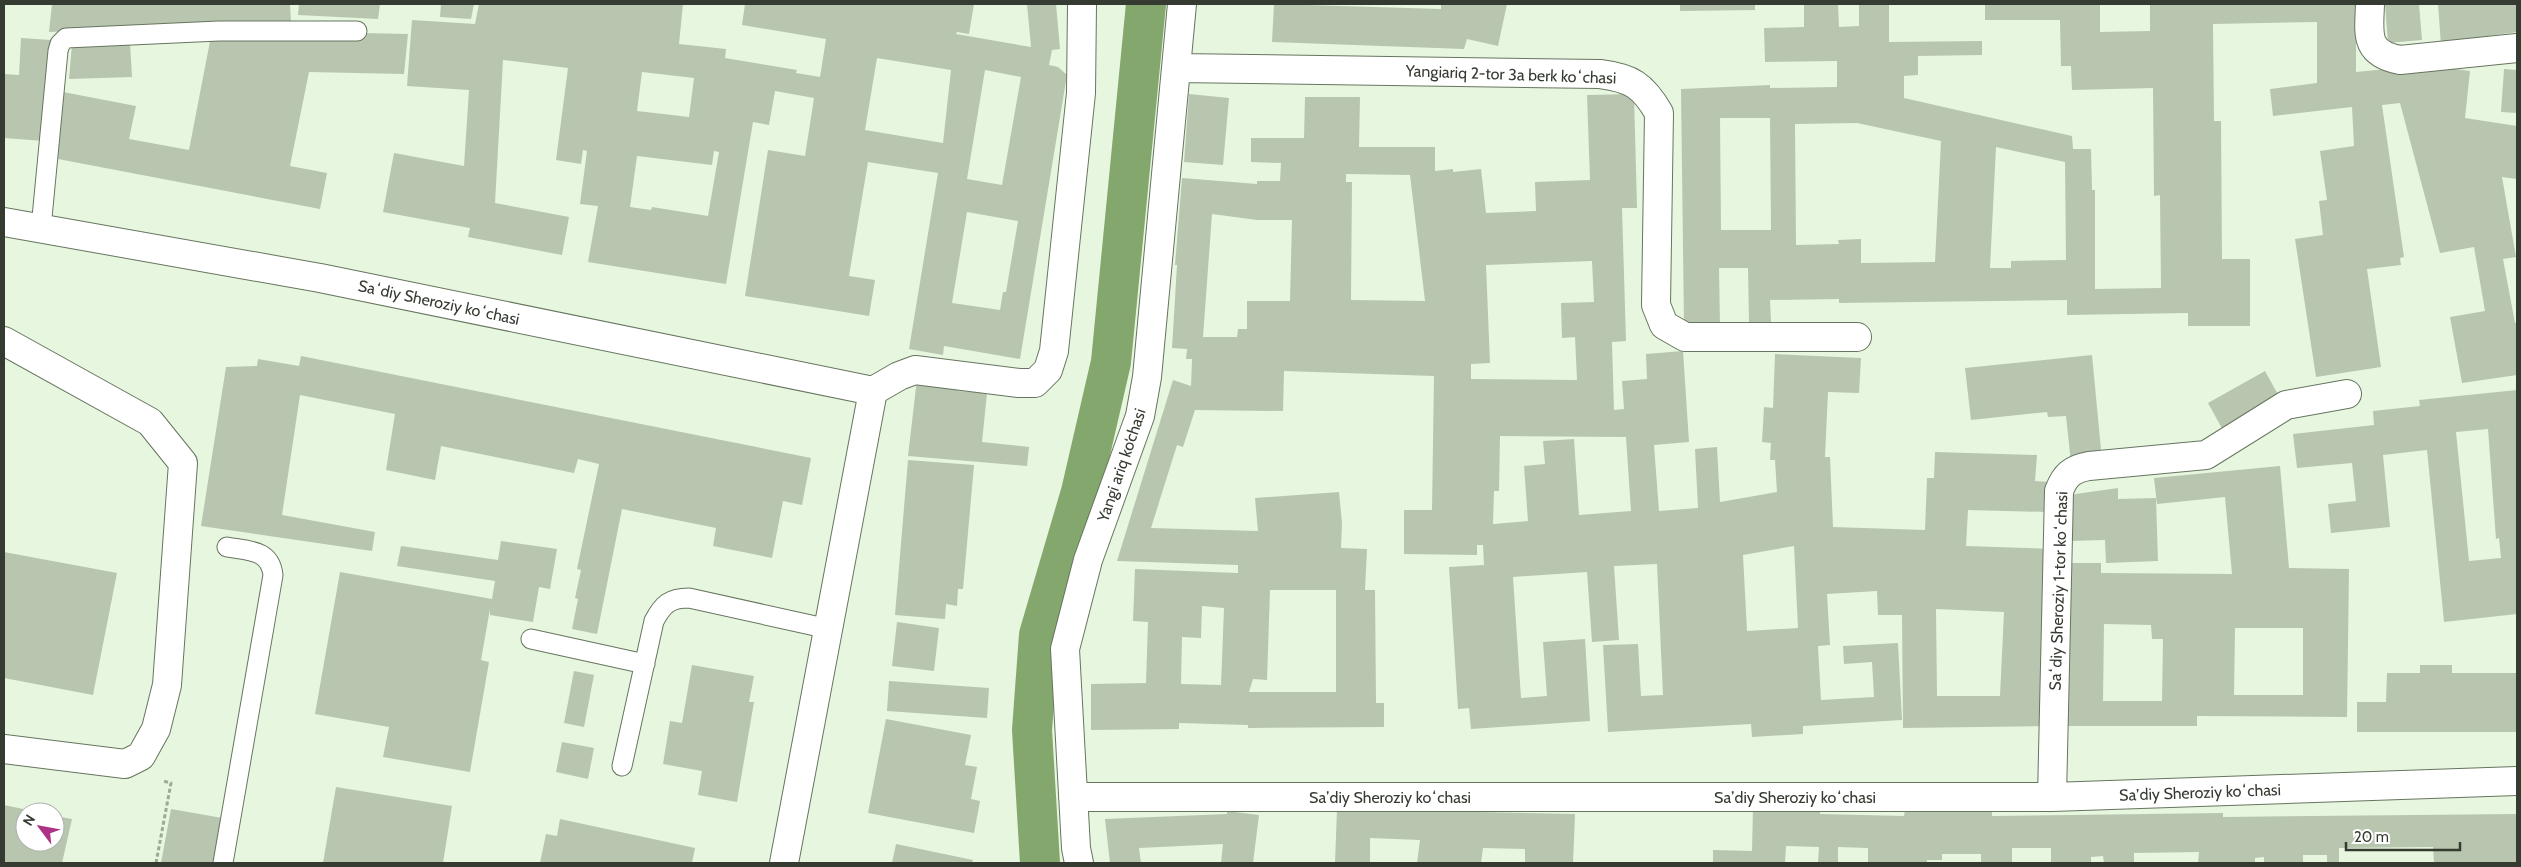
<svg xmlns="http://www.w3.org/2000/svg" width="2521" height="867" font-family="Cabin,sans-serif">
<rect width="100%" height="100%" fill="#e7f6de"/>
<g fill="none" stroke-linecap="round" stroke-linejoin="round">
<path stroke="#84a76e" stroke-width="40" d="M1040,863l-8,-133 7,-95 42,-143 30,-130 35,-358"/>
</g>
<path fill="#b8c6af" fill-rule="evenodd" d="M52,4h238l1,18 -242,10z
M299,4h81l-2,15 -80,-4z
M441,4h33l-3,15 -31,-2z
M479,4h204l-4,40 47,5 -1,9 72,12 -1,3 24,4 6,-38 -84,-14 3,-21h229l-5,30 -12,-2 -1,2 75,13 -4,-43h29l4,45 -8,1 -3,15 9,2 9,8 -47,284 -76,-13 -1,9 -34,-6 29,-176 -70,-11 -19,114 26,4 -6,36 -124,-20 23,-146 37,6 9,-58 -39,-7 -6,34 -16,-3 -27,162 -138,-22 10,-56 -18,-2 7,-53 -4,-1 -2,14 -25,-4 12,-92 -65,-8 -8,143 74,14 -7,38 -94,-18 2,-9 -87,-16 11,-59 70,13 5,-76 -62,-4 5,-66 63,4zM877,58l74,12 -8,73 -78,-13zM985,70l36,7 -19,108 -35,-6zM642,72l52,6 -5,39 -52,-6zM714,151l5,1 -11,64 -56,-9 -1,3 -21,-3 7,-51 75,9zM967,212l51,9 -12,71h-3l-3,18 -48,-7z
M1274,4l167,5v-5h66l-9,42 -31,-7 -3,10 -192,-7z
M1680,4h75v6l-75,1z
M1804,4h34l1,23 20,-1v-22h30v38l93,-1v14l-64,1v19l-14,1v22l168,38 1,13h18l1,41h3v99l66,-1 -1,-93 -6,1 -1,-108 -81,2 -1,-24h-10l-1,-46h-75v-16h115v28l50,-1v-27h206v68l72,-7 42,6 -5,47 52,8v53l-15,-2 14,80 -13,2 12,64h2v52l-55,8 -12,-66 35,-6 -11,-64 -34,6 -40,-150 -18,2 22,152 -4,1 1,7 -34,4 14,98 -65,10 -21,-138 28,-4 -4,-34 8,-1 -7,-49 34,-5 -2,-39 -79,9 -3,-27 47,-6v-61l-104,2 1,97h7l1,138h28v67h-62v-13l-121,2v-15l-228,3v-4l-69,1 1,22h-22l-1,-54h-29l1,59h-36l-3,-238 89,-4v3l67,-1v-26l-72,1 -1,-34 40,-1zM1720,118h50l1,112h-50zM1857,123l84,18 -6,121 -74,1v-24l-23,1 1,4 -43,1 -1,-121zM1996,147l69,15 1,98 -55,1v7h-21z
M2385,4h34l3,36 -34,3z
M2438,4h79v28l-43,6v4l-33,3z
M364,33l44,1 -4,40 -95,-2 -19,94 37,7 -7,36 -262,-50 5,-67 73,14 -7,33 60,11 22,-114 153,3z
M21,38l30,2 -7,101 -40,-3v-64l15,1z
M130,42l2,35 -63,2 3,-35z
M2504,69l13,1v43l-16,-1z
M1189,94l40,4 -6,67 -39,-3z
M1634,94l3,114h-15l4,133 -14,1 2,68 10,-1 -2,-28 25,-2 -1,-25 37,-3 6,91 -35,3 5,66 39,-3 -3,-59 22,-2 3,55 57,-10 -2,-32h-5l1,-17 -9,-1 2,-35 9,1 2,-54 86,4 -2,35 -31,-1 -3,65h5l3,70 92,3 2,-52h7l1,-26 102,3 -2,26 14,1 -2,30 -79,-2 -2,36 88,3 -6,177 -145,2 -1,-113h-24l-1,-24 -50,3 3,51 -12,1 3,54 53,-3 -2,-35 -28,2 -1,-18 55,-3 4,77 -99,6v8l-51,3 -1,-13 -143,8 -5,-87 35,-1 3,52 22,-1 -6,-131 -43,2 5,74 -27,2 -5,-70 -74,5 8,121 26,-2 -4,-54 42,-3 5,82 -119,8 -2,-21 -11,1 -9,-142 35,-2 -1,-20h-6v10l-73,-1v-44h28l2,-134 -150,-5 -1,40 -88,-1 -12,37 -6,-2 -26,83 107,3 -3,-33 84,-6 3,31 -1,25 26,1 -2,41h10l1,113h8v24l-136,1v-3l-69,-2v6l-88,1v-46l55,-1 2,-61 -15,-1 2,-52 103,4v-8l-121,-4 56,-181 18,6 1,-27h-6l1,-10 -15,-1 5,-83h-2l7,-87 75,6v-3h23l1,-18 -30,-1v-24h53l1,-41h55l-1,50h76v24l18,-2v3l28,-3 5,44 50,-2 -1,-29 55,-2 -3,-85zM1346,174l64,1 15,126 -74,-1 1,-118h-6zM1212,214l45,6h35l-2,81h-43v28h-9l-1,8h-34zM1592,261l2,41 -33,1 1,35 13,-1 2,43 -106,-1v-15l19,-1 -4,-98zM1500,436l126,1 5,74 -52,4 -5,-76 -31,2 2,23 -21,2 4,55 -35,3 1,-33h5zM1794,546l4,82 -51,3 -4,-76zM1270,590h66v102h-87l4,-13 14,1zM1202,606l22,2 -3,77 -40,-1 1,-47 19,1zM1936,609l68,3 -4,84h-63z
M2092,355l10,105 -31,3 -5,-47 -18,1 -1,-5 -76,8 -6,-52z
M301,356l510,102 -9,47 -19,-4 -11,57 -59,-12 3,-18 -94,-19 -25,125 -25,-5 6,-30 -3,-1 6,-28 -4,-1 22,-105 -21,-5 -4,14 -133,-27 -6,34 -49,-10 9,-56 -95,-19 -18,120 93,17 -3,19 -171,-25 25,-159 31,-1 1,-7 41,7z
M2265,371l16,29 -57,32 -16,-29z
M917,379l42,3 -1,9 29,2 -5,49 47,5 -2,19 -119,-10z
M2517,390v224l-73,8 -17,-172 -44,5 7,72 -59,6 -3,-29 28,-3 -4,-38 -55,5 -4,-34 81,-9 -1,-14 47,-5 -1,-6zM2488,429l8,110 3,-1 2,20 -32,3 -13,-129z
M908,460l66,5 -11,124h-5l-1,17 -11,-2 -1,15 -50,-4z
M2280,466l9,102 60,1 -2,148 -150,-1v10h-131l1,-163h34v10l131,1 -7,-77 -68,7 -3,-26zM2104,624l47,1 1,14h11l-1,62h-59zM2235,628h68v67h-69z
M2118,488v11l38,-1 2,63 -52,2 -1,-23 -35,1 -1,-46z
M501,541l56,8 -7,40 -11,-2 -6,35 -43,-7v-6l-9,51 8,2 -19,110 -87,-15 6,-30 -74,-13 25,-142 152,27 3,-18 -98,-15 4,-20 97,14z
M4,552l113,21 -24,122 -89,-17z
M897,622l42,6 -5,43 -42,-5z
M692,665l62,11 -5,26h5l-17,100 -39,-7 4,-24 -39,-7 7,-43 12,2z
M2420,665h32v8h65v59h-160v-30h29l1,-29h33z
M574,671l20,4 -10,52 -20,-4z
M889,681l100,7 -2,30 -100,-7z
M886,719l85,16 -6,30 12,2 -6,32 9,2 -6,32 -106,-20z
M562,742l32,6 -6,31 -32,-7z
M336,787l116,19 -9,57h-120z
M4,805l29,6 -8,1v30h30v-26l17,3 -10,44h-58z
M1753,807l67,1v6l84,2 1,-6 87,-1v7l231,-3v4l294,-3v49h-83l-1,-16 -94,1v15h-12v-8h-24v8h-39v-6l-9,1v5h-57l1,-11 -65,1v10h-30l-1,-7 -12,1v6h-40v-15h-39v15h-31v-9h-39v6h-15v3h-59v-15l-30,-1v16h-20l1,-16 -33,-1 -1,17h-72v-13l39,1z
M171,809l57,10 -8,44h-59z
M1337,809l238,5 -2,49h-48v-14l-42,-1 -2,15h-64l3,-23 -50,-2v25h-35z
M1227,811l32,4 -6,48h-32l2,-19 -84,4 2,15h-31l-5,-44 122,-5z
M560,819l135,29 -3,15h-152l6,-29 11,2z
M896,844l77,16 -1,3h-80z"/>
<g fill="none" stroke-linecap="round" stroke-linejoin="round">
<g stroke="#67755f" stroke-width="21">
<path id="service" d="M41,228l17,-177 2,-7 6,-6 153,-7h138
M531,639l114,25
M622,766l32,-145c9,-17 16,-23 35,-23l140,31
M223,863l50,-288c-3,-26 -25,-24 -46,-28"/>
</g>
<g stroke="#67755f" stroke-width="30">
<path id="minor" d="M2370,4c-1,30 -6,49 30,56l117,-12
M1177,68l423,6c31,4 43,11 59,39l-3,192 8,20 21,12h172
M4,222l316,56 553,113
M4,341l146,81 33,41 -16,222 -11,44 -15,27 -16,8 -121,-15
M1073,797h979l465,-16
M2052,797l7,-306c6,-16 13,-22 30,-25l117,-11 80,-50 61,-11
M784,863l89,-472 26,-15 16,-6 104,13h16l13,-13 6,-19 27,-258 1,-89
M1079,863l-3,-15 -11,-199 23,-89 52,-144 7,-39 35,-373"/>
</g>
<path stroke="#9ea997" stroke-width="3" stroke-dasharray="4 2.5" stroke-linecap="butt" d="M156,863l15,-80 -8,-2"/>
<use href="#service" stroke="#fff" stroke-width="19"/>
<use href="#minor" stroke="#fff" stroke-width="28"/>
</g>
<g text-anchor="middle" stroke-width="4" stroke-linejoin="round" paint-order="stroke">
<g font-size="16" fill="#353b31" stroke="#fff">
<text transform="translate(1511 74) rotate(2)" y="6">Yangiariq 2-tor 3a berk koʻchasi</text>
<text transform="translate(439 302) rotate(12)" y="6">Saʻdiy Sheroziy koʻchasi</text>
<text transform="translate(1121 465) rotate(-71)" y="6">Yangi ariq ko‘chasi</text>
<text transform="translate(2058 591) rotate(-88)" y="6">Saʻdiy Sheroziy 1-tor koʻchasi</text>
<text transform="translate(2200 792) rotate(-2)" y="6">Saʼdiy Sheroziy koʻchasi</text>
<text x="1390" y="803">Saʼdiy Sheroziy koʻchasi</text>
<text x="1795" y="803">Saʼdiy Sheroziy koʻchasi</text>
</g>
</g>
<rect width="2521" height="867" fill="none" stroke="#353b31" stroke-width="10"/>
<g transform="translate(40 827) rotate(302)"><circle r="24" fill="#ffffff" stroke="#aeb1ad"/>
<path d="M0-4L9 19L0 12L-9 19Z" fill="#ad3285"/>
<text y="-8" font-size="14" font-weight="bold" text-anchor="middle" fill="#353b31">N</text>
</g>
<path d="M2346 842v8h114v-8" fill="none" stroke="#353b31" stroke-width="2.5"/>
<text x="2354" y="842" font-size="15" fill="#353b31" stroke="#ffffff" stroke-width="4" paint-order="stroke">20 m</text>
</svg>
